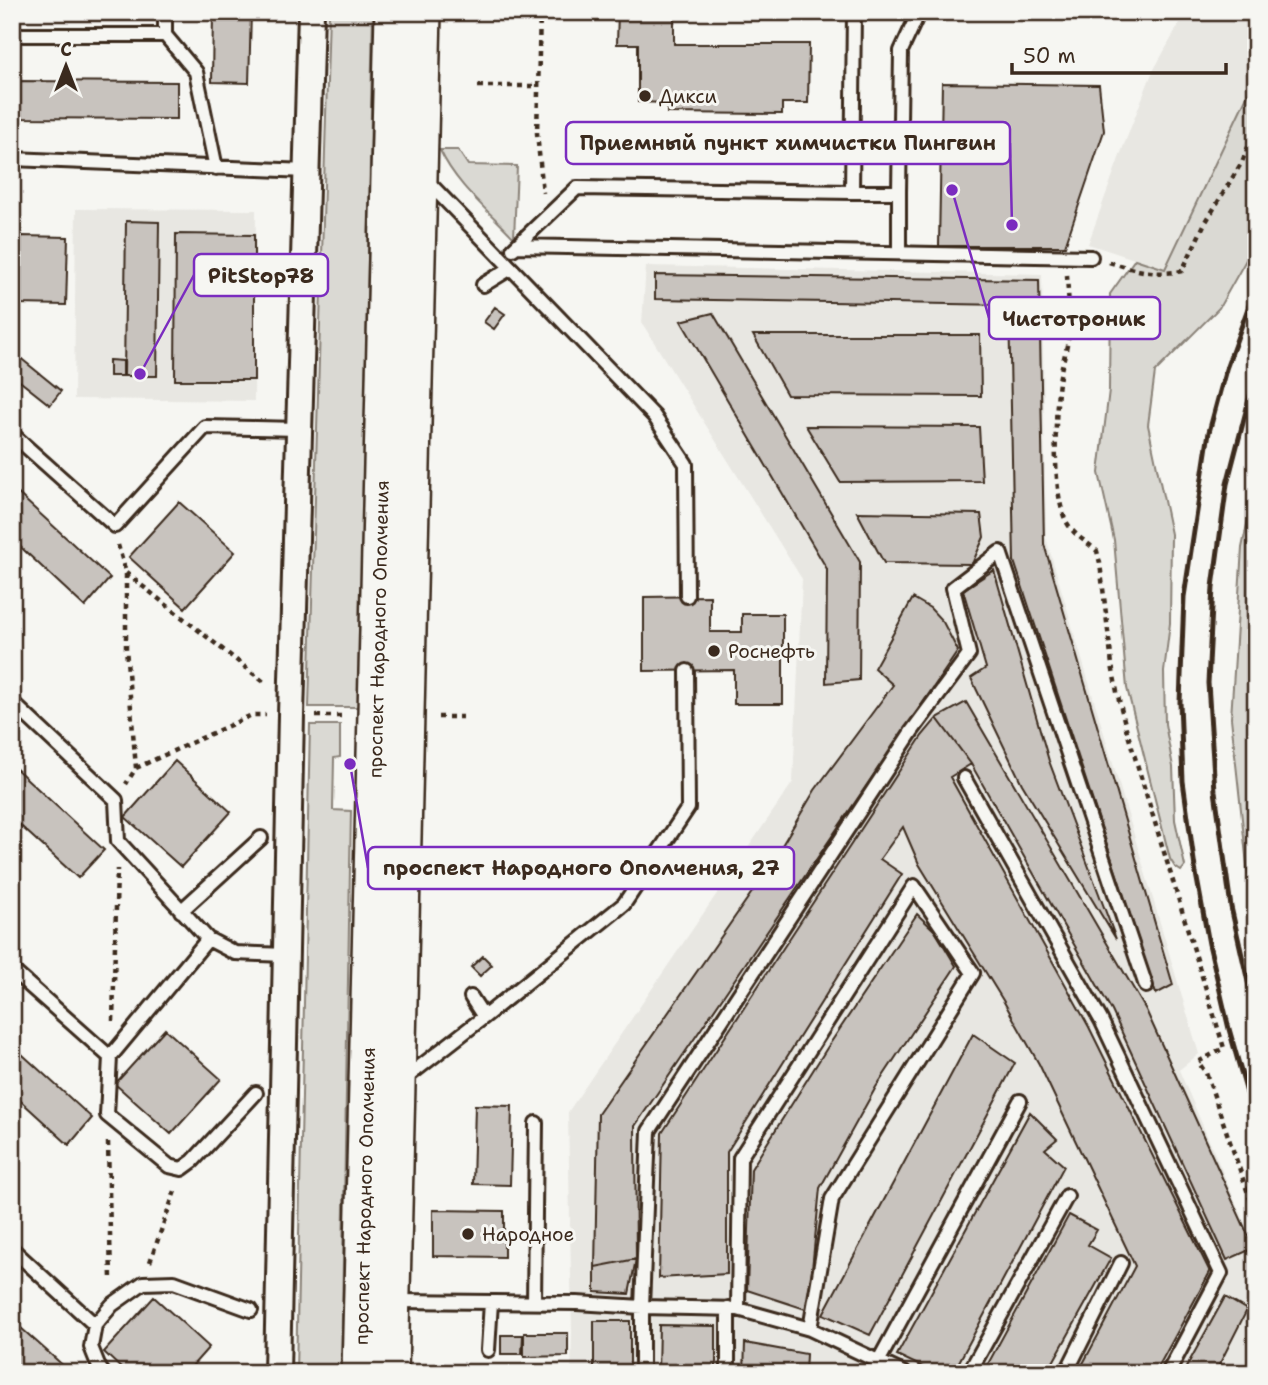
<svg xmlns="http://www.w3.org/2000/svg" width="1268" height="1385" font-family="'Shantell Sans',sans-serif">
<rect width="100%" height="100%" fill="#f6f6f2"/>
<filter id="ink" filterUnits="userSpaceOnUse"><feTurbulence type="fractalNoise" baseFrequency=".0143" numOctaves="2"/><feDisplacementMap in="SourceGraphic" scale="14" xChannelSelector="R" yChannelSelector="G"/><feConvolveMatrix kernelMatrix="1 2 1 2 8 2 1 2 1" color-interpolation-filters="sRGB"/></filter>
<g filter="url(#ink)">
<path fill="#e8e7e2" d="M1186,12h70v65l-91,192 -77,-25 34,-94 30,-77z
M76,209l180,1 -2,191 -180,-2z
M646,266l396,8 4,264 153,516 -20,16 77,180v123h-685l1,-42 -4,-219 225,-330 9,-203 -160,-256z"/>
<path fill="#dad9d3" stroke="#8a8278" stroke-width="2" d="M329,12h44l-14,695h-50z
M1256,77v165l-37,66 -64,64 -7,53 23,109 -1,89 -6,49 1,52 8,43 2,53 10,46 -4,5 -6,-4 -5,-8 -43,-171 -13,-148 -15,-67 10,-83 1,-96 25,-35 30,10z
M440,150h18l10,15 49,1 -3,72c-26,-28 -58,-53 -74,-88z
M1256,482v414l-8,-22 -17,-156 11,-170z
M310,725h30v32l-6,1 -1,52 18,1 -10,562h-45z"/>
<path fill="#c8c3be" stroke="#3b2a1e" stroke-width="2" d="M213,12h38l-2,71 -37,-1z
M618,12h64l-1,2h-7v30h135l-1,59h-26v11l-115,-1v-10l-29,-1v-58h-21z
M12,81l165,1v37l-165,-1z
M942,83l157,2 5,46 -39,115h-126z
M126,221l33,1 -2,154h-33z
M176,234l78,1v145h-79z
M21,236l47,1 -2,68 -47,-1z
M655,275l384,5 5,264 129,441 -17,9 -142,-433 -5,-256 -354,-6z
M495,307l10,7 -11,15 -10,-7z
M713,313l147,249 -1,118 -33,3 1,-114 -146,-248z
M753,335h227l1,61 -194,-1z
M13,352l48,39 -11,14 -38,-30z
M109,360l14,1v15h-14z
M806,426l173,1 3,54 -142,1z
M12,488l98,90 -25,29 -73,-68z
M179,502l56,50 -50,56 -56,-51z
M857,512l124,2 3,23 -12,27 -88,-1z
M994,570l55,191 67,178 -94,-155 -51,-106 15,-10 -23,-78z
M710,596v36h32v-18h41v90h-49v-34l-90,1v-74z
M913,598l17,10 13,14 15,29 -323,475 1,133 -41,8 3,-153 168,-242 49,-82 78,-105 -19,-17z
M966,702l180,308 108,238 -27,12 -115,-249 -141,-247 -34,-46z
M937,718l34,46 -21,13 139,250 121,245 -55,101h-77l57,-107 -96,-202 -35,-62 -85,-138 -16,-37 -23,32 22,15 -175,278v122l-68,4 3,-145 260,-397z
M175,761l56,51 -50,55 -56,-50z
M12,765l92,85 -26,28 -66,-60z
M917,914l18,17 21,35 -80,121 -56,101 -12,122 -61,-20 4,-121 76,-121z
M483,956l9,9 -12,11 -9,-9z
M165,1029l56,50 -50,55 -56,-50z
M973,1034l42,29 -145,272 -47,-21z
M12,1045l80,73 -23,27 -57,-52z
M475,1105l37,1 -2,79 -37,-1z
M1030,1112l27,27 -12,10 19,17 -111,207h-18l-38,-18z
M433,1210l71,1v46l-71,-1z
M1069,1215l28,15 -9,15 23,13 -64,115h-64z
M636,1259l-7,35 -34,-2v-25z
M154,1297l55,50 -23,26h-60l-22,-21z
M1225,1297l22,13 -32,63h-32z
M12,1320l45,40 14,13h-57l-2,-2z
M594,1321h36v52h-36z
M659,1325l57,1v47h-58z
M524,1333h44v23l-44,1z
M501,1335h22l-1,19h-21z
M745,1343l61,11 -1,19h-61z"/>
<g fill="none" stroke-linecap="round" stroke-linejoin="round">
<g stroke="#3b2a1e" stroke-width="18">
<path id="lane" d="M12,35h153l31,37 20,96
M165,35v-23
M12,159l295,12
M426,180l228,236 32,48 1,132
M852,192h47l2,-141 18,-39
M899,192v61
M516,246l575,11
M513,249l64,-61 275,4 2,-180
M483,285l28,-17
M12,434l103,92 90,-99 94,2
M12,702l104,98 2,41 90,98
M964,778l137,242 120,253 -53,100
M181,911l80,-73
M12,970l98,87 98,-118 27,14 51,2
M471,997l13,20
M110,1057l-3,58 62,51 13,3 11,-8 63,-68
M403,1080l81,-63 140,-113 64,-96 -1,-137
M12,1249l83,76
M395,1301l182,2 65,4 96,2 72,20 93,44
M534,1303l2,-180
M728,1308v65
M738,1309l2,-151 174,-272 59,87 -141,226 -22,130
M488,1350l3,-48
M103,1373l-4,-6 -8,-20 4,-22 17,-20 31,-22 31,-1 77,28
M642,1373v-66l7,-176 263,-400 57,-77 -16,-66 47,-36 146,434
M872,1373l148,-272
M969,1373l98,-177
M1066,1373l55,-110"/>
</g>
<g stroke="#3b2a1e" stroke-width="30">
<path id="street" d="M277,1373l14,-658 20,-703"/>
</g>
<g stroke="#3b2a1e" stroke-width="40">
<g id="secondary">
<path id="s1" d="M360,1373l33,-1361"/>
<path d="M390,1373l33,-1361"/>
</g>
</g>
<path stroke="#3b2a1e" stroke-width="4.5" stroke-dasharray="5 5" stroke-linecap="butt" d="M540,12l-3,121 6,60
M478,86h60
M1109,262c27,8 45,14 73,9l22,-46 38,-63 14,-35
M1067,275c1,19 3,40 2,59 -2,16 -8,32 -10,48 -4,32 -7,111 7,139 8,15 19,19 31,30l3,12 12,102 5,27 9,36 98,320 -26,14 8,11 50,143
M118,545l8,28v75l10,120 -10,16
M126,573l138,109
M316,716h29
M438,717h27
M136,768l116,-53h14
M113,1021l4,-152
M108,1142l3,138
M150,1262l26,-74"/>
<use href="#lane" stroke="#f6f6f2" stroke-width="12"/>
<use href="#street" stroke="#f6f6f2" stroke-width="24"/>
<use href="#secondary" stroke="#f6f6f2" stroke-width="35"/>
<path stroke="#3b2a1e" stroke-width="5" d="M1256,286l-30,83 -17,63 -25,165 -4,105 3,79 12,87 14,76 20,85 27,96
M1256,373l-29,111 -14,103 -5,96 7,108 16,116 25,110"/>
</g>
</g>
<g fill="#3b2a1e" stroke="#f6f6f2" stroke-width="2.5">
<circle cx="645" cy="96" r="7"/>
<circle cx="714" cy="651" r="7"/>
<circle cx="468" cy="1234" r="7"/>
</g>
<g text-anchor="middle" stroke-width="6" stroke-linejoin="round" paint-order="stroke">
<g font-size="19" fill="#3b2a1e" stroke="#f6f6f2" text-anchor="start">
<text x="659" y="103">Дикси</text>
<text x="728" y="658">Роснефть</text>
<text x="482" y="1241">Народное</text>
</g>
<g font-size="19" fill="#3b2a1e" stroke="#f6f6f2">
<text dy="7" stroke="none"><textPath href="#s1" startOffset="744">проспект Народного Ополчения</textPath></text>
<text dy="7" stroke="none"><textPath href="#s1" startOffset="177">проспект Народного Ополчения</textPath></text>
</g>
</g>
<path fill="none" stroke="#7b2cbf" stroke-width="2.5" d="M1012 225L1010 143M140 374L194 275M952 190L989 318M350 764L368 868"/>
<g fill="#7b2cbf" stroke="#f6f6f2" stroke-width="2.5">
<circle cx="1012" cy="225" r="7"/>
<circle cx="140" cy="374" r="7"/>
<circle cx="952" cy="190" r="7"/>
<circle cx="350" cy="764" r="7"/>
</g>
<g fill="#f6f6f2" stroke="#7b2cbf" stroke-width="2.5">
<rect x="566" y="122" width="444" height="42" rx="7"/>
<rect x="194" y="254" width="134" height="42" rx="7"/>
<rect x="989" y="297" width="171" height="42" rx="7"/>
<rect x="368" y="847" width="426" height="42" rx="7"/>
</g>
<g font-size="21" text-anchor="middle" font-weight="bold" fill="#3b2a1e">
<text x="788" y="150">Приемный пункт химчистки Пингвин</text>
<text x="261" y="283">PitStop78</text>
<text x="1074" y="326">Чистотроник</text>
<text x="581" y="875">проспект Народного Ополчения, 27</text>
</g>
<rect width="1268" height="1385" fill="none" stroke="#f6f6f2" stroke-width="42"/>
<rect x="21" y="21" width="1226" height="1343" fill="none" stroke="#3b2a1e" stroke-width="2.5" filter="url(#ink)"/>
<g transform="translate(66 66)" stroke="#f6f6f2" stroke-width="5" paint-order="stroke">
<path d="M0-5L12 26L0 18L-12 26Z" fill="#3b2a1e"/>
<text y="-10" font-size="19" font-weight="bold" text-anchor="middle" fill="#3b2a1e">С</text>
</g>
<path d="M1012 63v10h214v-10" fill="none" stroke="#3b2a1e" stroke-width="3.5"/>
<text x="1023" y="63" font-size="21" fill="#3b2a1e" stroke="#f6f6f2" stroke-width="5" paint-order="stroke">50 m</text>
</svg>
